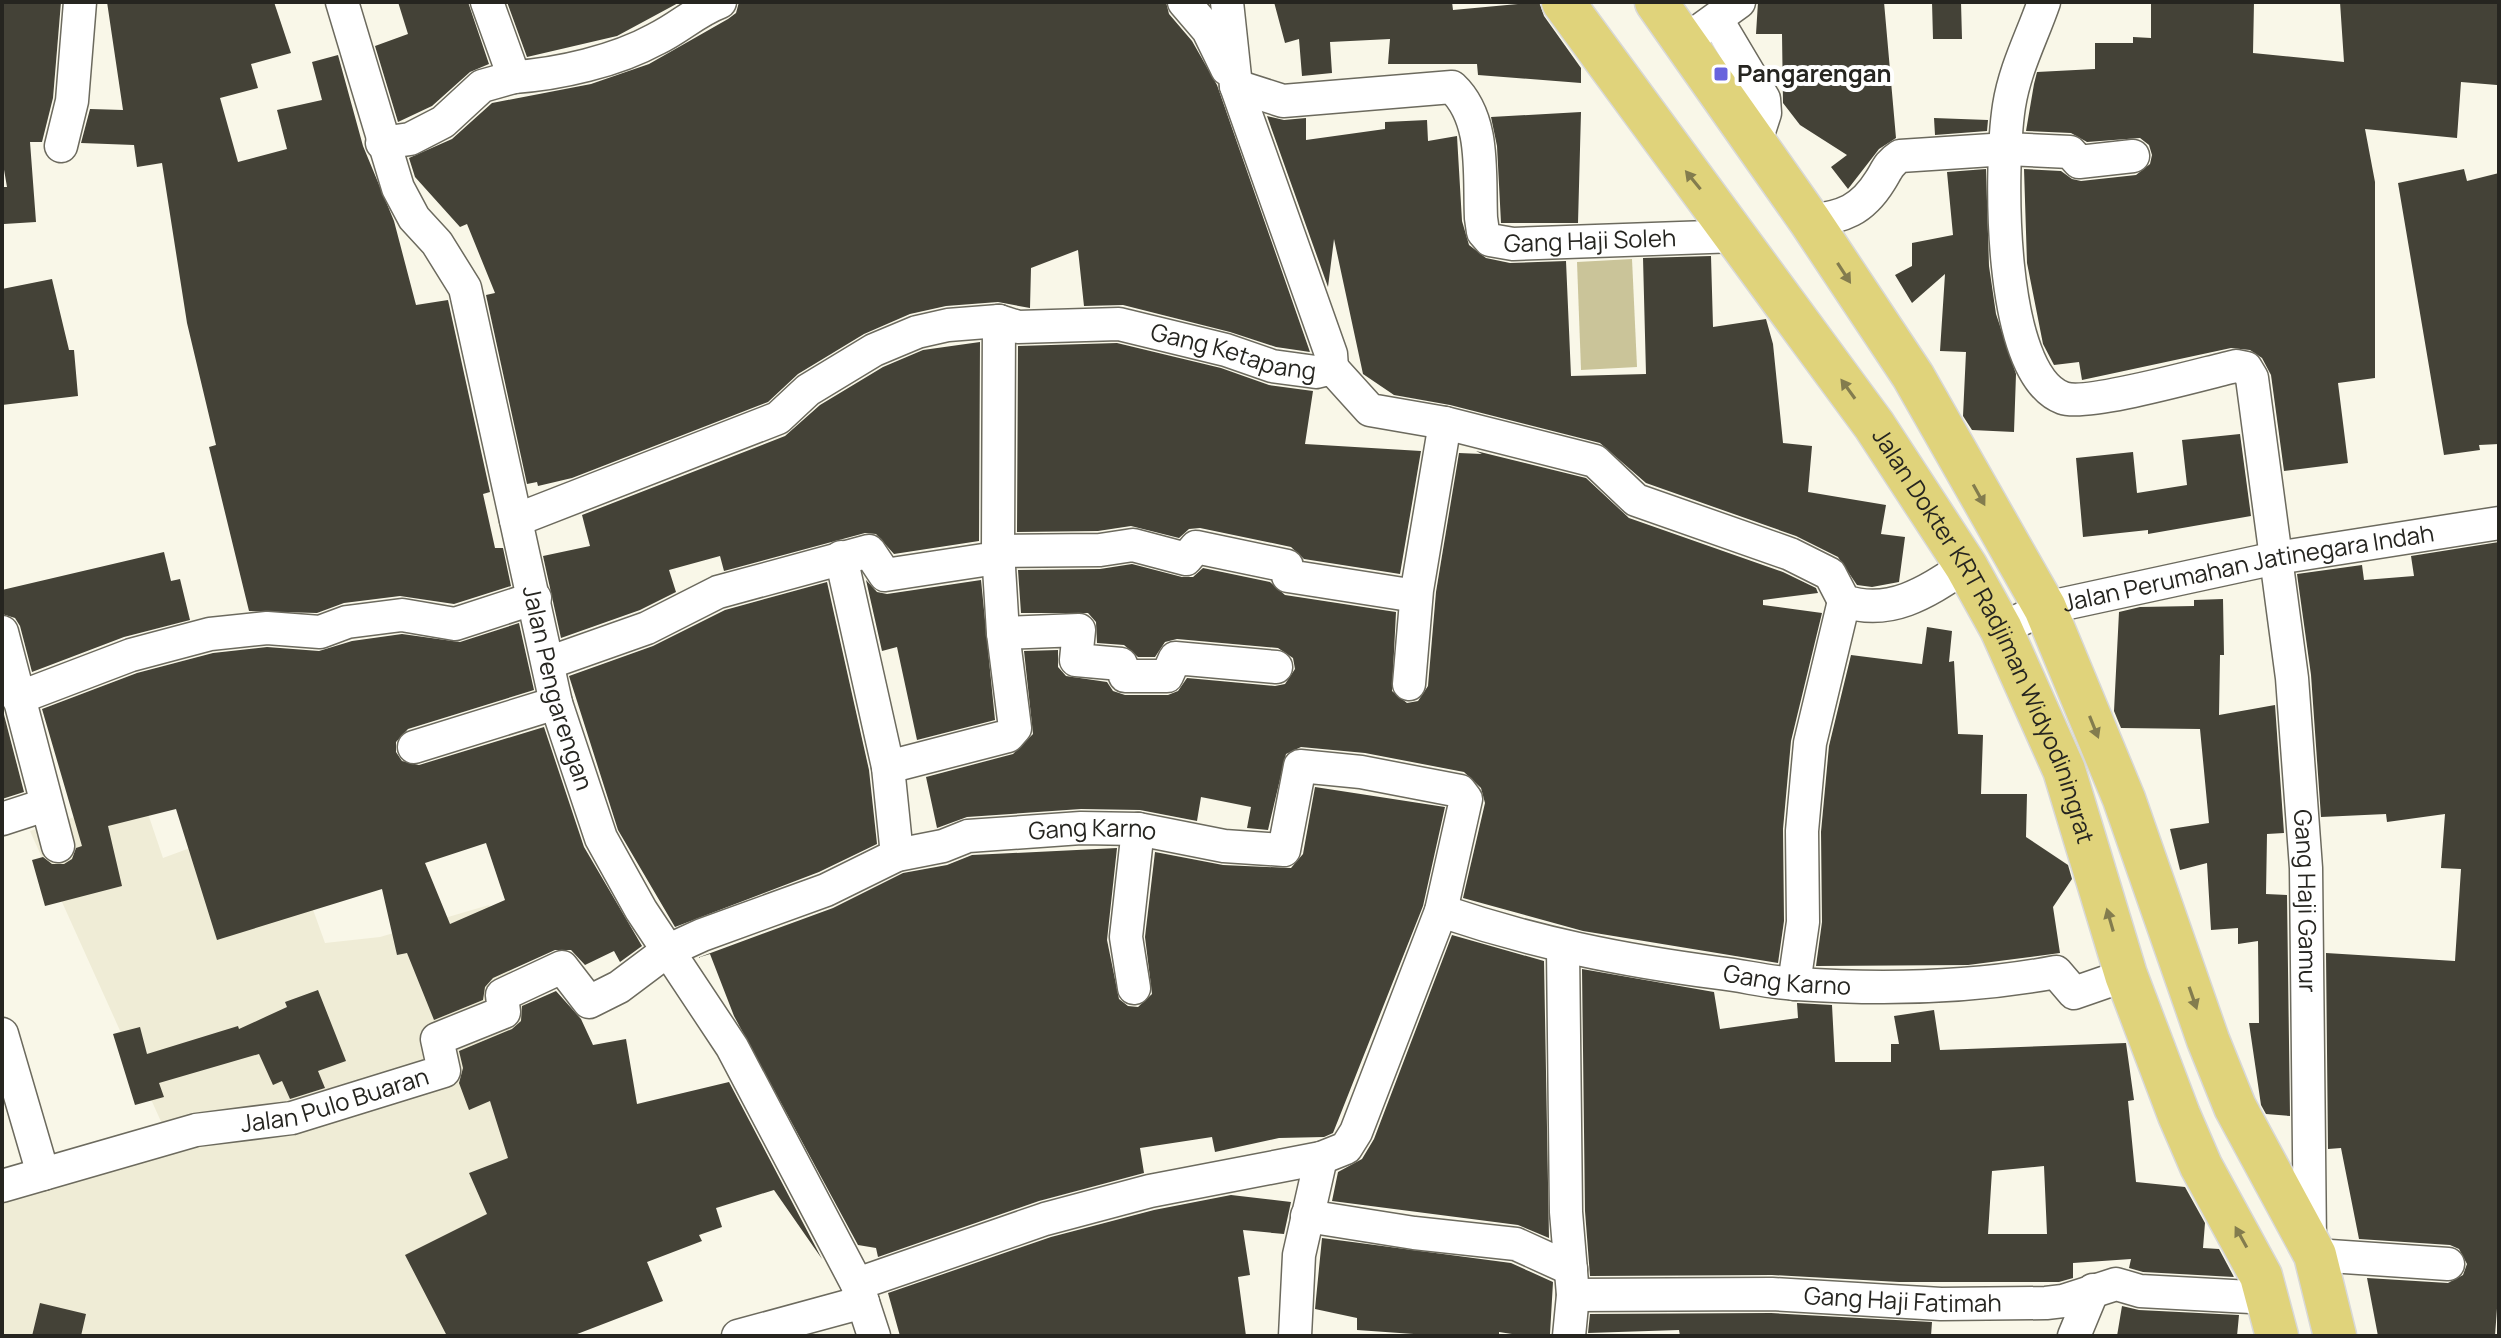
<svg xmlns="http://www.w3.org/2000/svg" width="2501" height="1338" font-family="Manrope,sans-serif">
<rect width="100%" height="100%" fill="#f9f7e8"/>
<path fill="#efecd6" d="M142,796l21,62 116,-43 46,128 55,-6 109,-32 97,265 -53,166h-531v-160l161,-50 -133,-295z"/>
<path fill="#cac499" d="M1632,259l5,108 -56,3 -4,-108z"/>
<path fill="#444237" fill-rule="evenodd" d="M2,2h59l-8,96 -11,44h-12l6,80 -32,2 -2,-37h5l-5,-29z
M107,2h167l17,51 -40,11 7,24 -38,10 18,64 49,-13 -10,-39 45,-10 -10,-38 26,-7 25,91 31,75 22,84 32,-5 42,192 -7,2 12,54h8l8,38 -57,18 -54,-8 -56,7 -27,10 -68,-2 -40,-164 7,-2 -29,-122 -25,-160 -25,4 -3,-22 -53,-2 9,-34 33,1z
M398,2h70l21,62 -19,8 -38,34 -34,16 -23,-76 33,-12z
M507,2h173l-63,34 -90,21z
M739,2h427l3,12 23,27 25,44 93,267 -34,-5 -46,-15 -107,-27 -39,1 -6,-56 -47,18 -1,40 -32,-6 -52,4 -36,8 -46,20 -66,40 -30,28 -196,76 -34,8 -1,-4 -10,2 -41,-189 9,-2 -28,-69 -7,3 -45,-50 -6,-19 43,-19 40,-36 99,-19 58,-20 79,-45 8,-6z
M1274,2h178l1,8 86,-8 5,14 37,52v15l-103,-8 -1,-11h-89l2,-25 -60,3 2,31 -30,3 -3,-37 -14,4z
M1758,2h126l12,136 -17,11 -31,40 -17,-22 16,-12 -47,-30 -17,-22 -1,-69h-26z
M1932,2h29l1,37h-29z
M2151,2h103l-1,51 91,9 -4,-60h159l-2,83 -36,-3 -4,56 -92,-9 10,53v196l-37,5 10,80 -64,8 -13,-96 -9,-17 -12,-8 -19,-2 -149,32 -3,-18 -25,3 -11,-21 -16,-81 -3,-94 37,2 11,8 9,2 55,-6 14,-11 2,-9 -3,-10 -9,-7 -53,4 -16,-9 -45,-2 8,-47 3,-12 58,-3v-26h38v-6l18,1z
M1581,112l-3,111h-77l-4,-77 -6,-29z
M1267,116l17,4 22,-2v22l79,-11v-7l42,-2 1,21 29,-5 5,85 7,24 17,13 24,5 56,-2 5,115 75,-2 -3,-116 68,-2 2,71 53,-8 7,25 10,99 29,3 -4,46 78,13 -5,29 24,3 -6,45 -27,5 -15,-2 -19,-28 -42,-21 -150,-53 -46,-40 -150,-38 -56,-10 -31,-21 -29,-135 -6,48z
M1934,118l54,2 -1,11 -52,4z
M1986,169l3,97 7,48 20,60 -2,58 -42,-2 -9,-14 3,-64 -26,-1 5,-77 -33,29 -17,-28 17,-9v-23l41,-8 -6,-63z
M2464,169l3,12 32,-8v271l-20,1 1,5 -36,5 -46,-272z
M52,279l17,71h5l4,46 -76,9v-116z
M980,342l-1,199 -85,13 -18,-20 -11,-1 -141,38 -4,-15 -51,14 7,22 -36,18 -79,28 -18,-82 47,-10 -8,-31 203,-79 35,-31 63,-38 40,-17z
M1117,343l104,25 48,17 44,6 -8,53 116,7 -21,123 -96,-15 -13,-12 -91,-19 -11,1 -10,9 -48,-12 -33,5 -81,1 1,-186z
M2240,434l11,82 -103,18v-4l-65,7 -7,-79 57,-6 4,41 50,-8 -5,-45z
M1476,451l110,27 43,40 154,54 33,16 2,5 -55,7v5l59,8 -31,128 -8,88 1,92 -6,42 -195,-32 -120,-33 22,-95 -4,-15 -17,-16 -99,-19 -64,-6 -15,7 -18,76 -21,-2 4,-21 -50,-10 -4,24 -57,-11 -59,-1 -114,8 -30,11 -11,-51 87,-23 20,-20 -9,-83 34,-1v17l8,9 41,6 6,9 12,4h43l10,-4 9,-13 88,8 10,-2 10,-15 -2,-11 -15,-10 -101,-9 -12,3 -10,15h-17l-14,-12 -27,-2 -1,-21 -8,-9h-67l-3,-43 82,-1 32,-5 50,13h11l10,-9 67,14 15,13 111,17 -4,79 15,12 11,-2 10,-15 8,-94 23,-139 23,1z
M2499,542v739l-4,55h-117l-11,-58 81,5 15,-8 4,-11 -8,-15 -9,-4 -91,-6 -18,-91 -13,1 -2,-196 129,8 6,-92 -20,-1 4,-54 -58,8 -1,-8 -65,3 -10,-142 -14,-101 65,-9 2,15 50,-4 -3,-20z
M164,552l7,29 9,-2 10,41 -66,17 -92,35 -12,-46 -5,-8 -13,-4v-24z
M866,580l11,12 10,2 94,-14 14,140 -78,20 -20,-93 -15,4z
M827,582l42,188 8,74 -58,28 -144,55 -57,-97 -49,-154 84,-30 72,-36z
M2223,599l1,56h-4l-1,60 56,-10 9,128 -17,1 -1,60 21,1 3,221 -24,-2 -5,-9 -12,-82h10l-1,-82 -20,3v-16l-27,2 -4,-67 -27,7 -10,-41 39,-6 -9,-94 -79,-1 -7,-17 5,-99 21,-5 54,-1v-6z
M519,623l15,67 -126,39 -12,13v10l6,9 17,4 125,-38 40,120 58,99 -22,16 -6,-11 -29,14 -14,-15h-16l-62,28 -8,9 -2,13 -49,20 -27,-67 -10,2 -15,-66 -165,51 -41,-131 -68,17 14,60 -77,20 -13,-46 11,-3 9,7h12l8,-5 4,-11 6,-2 -40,-137 95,-36 76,-20 54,-6 52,4 33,-10 50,-7 58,8zM486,843l19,57 -55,24 -25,-61z
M1927,627l25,4 -3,31 5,-1 4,73 25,1 -2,59h46l-1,43 42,28 4,14 -19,28 7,46 -92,12 -152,1 6,-44 -1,-90 8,-86 22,-91 71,9z
M2,707l22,85 -22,7z
M1315,787l130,20 -22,99 -90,227 -9,4 -45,1 -64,14 -3,-15 -72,11 4,25 -105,28 -161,56 -2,-9 -18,-3 -124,-229 -24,-62 -13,4 136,-50 70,-35 44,-8 25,-10 145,-7 -10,92 12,59 9,7 10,1 14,-13 -7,-57 10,-85 68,13 68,3 12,-14z
M1452,935l92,26 5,277 -31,-13 -186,-24 6,-29 24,-13 12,-20z
M1582,969l132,23 6,37 78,-11 -1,-15 35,2 3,57h56v-18h8l-5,-28 40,-6 6,40 186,-7 8,57 -6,1 8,81 49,5 20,36 -2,25 16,1 15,28 -91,-5 -14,-4 2,-9 -58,4v15l-14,4h-160l-127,-7 -182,1 -5,-65zM2044,1166l3,68h-59l4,-63z
M318,990l28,71 -28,10 7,17 -35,11 -8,-18 -9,4 -14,-31 -100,29 5,14 -29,8 -22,-71 27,-7 7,27 91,-28 1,3 48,-22 -2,-5z
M556,991l25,28 12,26 33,-6 11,65 92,-22 93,177 -48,-69 -58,18 6,19 -23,8 3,6 -55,21 16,39 -91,35h-125l-42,-81 82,-41 -18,-41 39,-15 -18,-57 -21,9 -10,-27 4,-15 -4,-17 53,-22 9,-8 1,-15z
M1231,1195l60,7 -7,32 -41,-4 7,45 -12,2 8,59h-346l-12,-43 163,-56 103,-27z
M1322,1238l189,25 42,19 -3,52 -25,2 -26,-4v4h-57l-85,-6v-12l-42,-9z
M40,1303l46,11 -5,22h-49z
M2122,1306l17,4 100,5 -2,21h-120z
M1771,1313l161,9 -1,14h-251l-1,-6 -91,3 2,-19z"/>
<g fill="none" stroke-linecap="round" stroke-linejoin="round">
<g stroke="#6c6a5e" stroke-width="35">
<g id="minor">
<path id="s1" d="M342,2l56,186 16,30 23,25 28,45 91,415 45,135 40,72 91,137 125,237 17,52"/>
<path d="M1184,2l24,28 19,39"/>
<path d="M1227,2l9,84 95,268 1,14"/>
<path id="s2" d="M2044,2c-12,35 -29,66 -35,104 -9,59 -12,268 54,292 24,9 142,-25 173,-32l10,2 6,10 40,300 14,190 4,376"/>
<path d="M1717,20l47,79 1,14 -10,31"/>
<path d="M1699,31l40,-29"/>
<path d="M514,77c45,-3 102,-16 142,-38 23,-11 40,-28 64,-37"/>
<path id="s3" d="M1236,86l47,15 169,-14c34,32 27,86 29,131l2,14 7,8 23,4 224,-8"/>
<path d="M382,143l28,-4 33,-17 39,-36 32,-9 -27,-75"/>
<path d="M61,146l11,-45 8,-99"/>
<path d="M1810,221c33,-4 52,-11 70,-40 7,-11 8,-17 20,-25l107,-7 63,3 9,10 54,-6"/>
<path id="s4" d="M516,520l262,-102 30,-28 66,-40 43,-18 31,-7 51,-4 19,6 101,-3 107,26 46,16 44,6 16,-4 38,42 75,13 150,38 41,39 154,54 40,20 14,27c47,16 84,-10 122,-35"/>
<path d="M841,557l47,210 9,88"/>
<path id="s5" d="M2001,629l44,-21 231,-50 223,-35"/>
<path d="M2,632l56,214"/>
<path d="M1003,633l76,-3 -3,30 45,4 4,12h42l8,-18 101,9"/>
<path d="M548,663l99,-35 71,-36 151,-41 16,24 105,-16 8,-8 102,-1 33,-5 53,14 10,-12 91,19 1,10 128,20"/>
<path d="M1409,684l8,-94 28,-167"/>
<path d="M18,698l113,-43 79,-21 57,-6 53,4 27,-10 55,-7 53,9 80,-26"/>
<path d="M414,747l142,-44"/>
<path d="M888,767l120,-31 7,-8 -12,-95 -5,-82 1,-230"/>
<path d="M2,819l43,-14"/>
<path id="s6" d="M1441,911c95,32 179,49 278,62 26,3 52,10 78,11 87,6 174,4 259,-12l18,21 52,-18"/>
<path d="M1563,948l3,264 7,83 -4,41"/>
<path d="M1794,984l9,-62 -1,-91 8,-88 34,-142"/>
<path d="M1134,988l-8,-51 12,-108"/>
<path d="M2,1034l41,140"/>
<path id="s7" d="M2,1186l194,-56 96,-12 152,-47 -7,-32 67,-27 -2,-17 60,-28 27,35 30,-15 48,-36 35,-16 124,-45 71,-35 46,-9 25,-10 113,-8 57,1 86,17 60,4 16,-84 61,6 99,19 6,8 -25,112 -85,221 -10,16 -25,10 -171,33 -105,28 -188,65"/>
<path d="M1307,1216l107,17 102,11 55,25"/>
<path d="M2315,1255l133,9"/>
<path id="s8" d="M1573,1295l199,-1 169,10 105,-1 17,-2 53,-17 24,7 129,7"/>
<path d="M738,1336l125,-34"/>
<path d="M1295,1336l4,-81 22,-97"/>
<path d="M2074,1336l19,-46"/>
</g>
</g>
<g stroke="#d8d8d7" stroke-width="45">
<g id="major">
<path id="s9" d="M1563,2l311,423 92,141 35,63 63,141 62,205 53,140 22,51 60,110 16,60"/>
<path d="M1656,2l154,219 103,155 132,232 79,191 84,241 27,67 80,148 20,81"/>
</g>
</g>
<use href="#minor" stroke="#fff" stroke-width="32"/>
<use href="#major" stroke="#e0d37b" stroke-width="42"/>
</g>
<defs><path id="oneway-solid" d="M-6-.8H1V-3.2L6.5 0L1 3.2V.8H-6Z" transform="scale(2)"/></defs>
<g fill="#837c4e">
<use href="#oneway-solid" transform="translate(1693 180) rotate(-129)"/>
<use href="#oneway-solid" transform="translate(1844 273) rotate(57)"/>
<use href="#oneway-solid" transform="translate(1848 389) rotate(-126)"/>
<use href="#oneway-solid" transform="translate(1979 495) rotate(61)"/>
<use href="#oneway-solid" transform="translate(2094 727) rotate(68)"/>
<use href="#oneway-solid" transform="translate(2110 920) rotate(-106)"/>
<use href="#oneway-solid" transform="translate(2193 998) rotate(71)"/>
<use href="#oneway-solid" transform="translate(2241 1237) rotate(-119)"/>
</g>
<rect fill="#6763dd" stroke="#fff" stroke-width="3" x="1713" y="66" width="16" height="16" rx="4"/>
<g text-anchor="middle" stroke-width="8" stroke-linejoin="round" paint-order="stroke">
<g font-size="24" font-weight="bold" fill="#262520" stroke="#fff" text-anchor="start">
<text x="1737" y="82">Pangarengan</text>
</g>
<g font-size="24" fill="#262520" stroke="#fff">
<text dy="8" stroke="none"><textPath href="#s3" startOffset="482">Gang Haji Soleh</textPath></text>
<text dy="8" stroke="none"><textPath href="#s4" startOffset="768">Gang Ketapang</textPath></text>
<text dy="8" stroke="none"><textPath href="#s5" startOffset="256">Jalan Perumahan Jatinegara Indah</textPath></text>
<text dy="8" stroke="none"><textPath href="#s9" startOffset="764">Jalan Dokter KRT Radjiman Widyodiningrat</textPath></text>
<text dy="8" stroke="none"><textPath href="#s1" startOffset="726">Jalan Pengarengan</textPath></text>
<text dy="8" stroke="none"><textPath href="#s7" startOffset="1232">Gang Karno</textPath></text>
<text dy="8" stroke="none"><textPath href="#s2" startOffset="1144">Gang Haji Gamur</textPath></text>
<text dy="8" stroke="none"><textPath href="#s6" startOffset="354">Gang Karno</textPath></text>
<text dy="8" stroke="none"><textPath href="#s7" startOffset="344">Jalan Pulo Buaran</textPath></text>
<text dy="8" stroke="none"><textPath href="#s8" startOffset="330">Gang Haji Fatimah</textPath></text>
</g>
</g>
<rect width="2501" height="1338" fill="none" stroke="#262520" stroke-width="8"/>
</svg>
